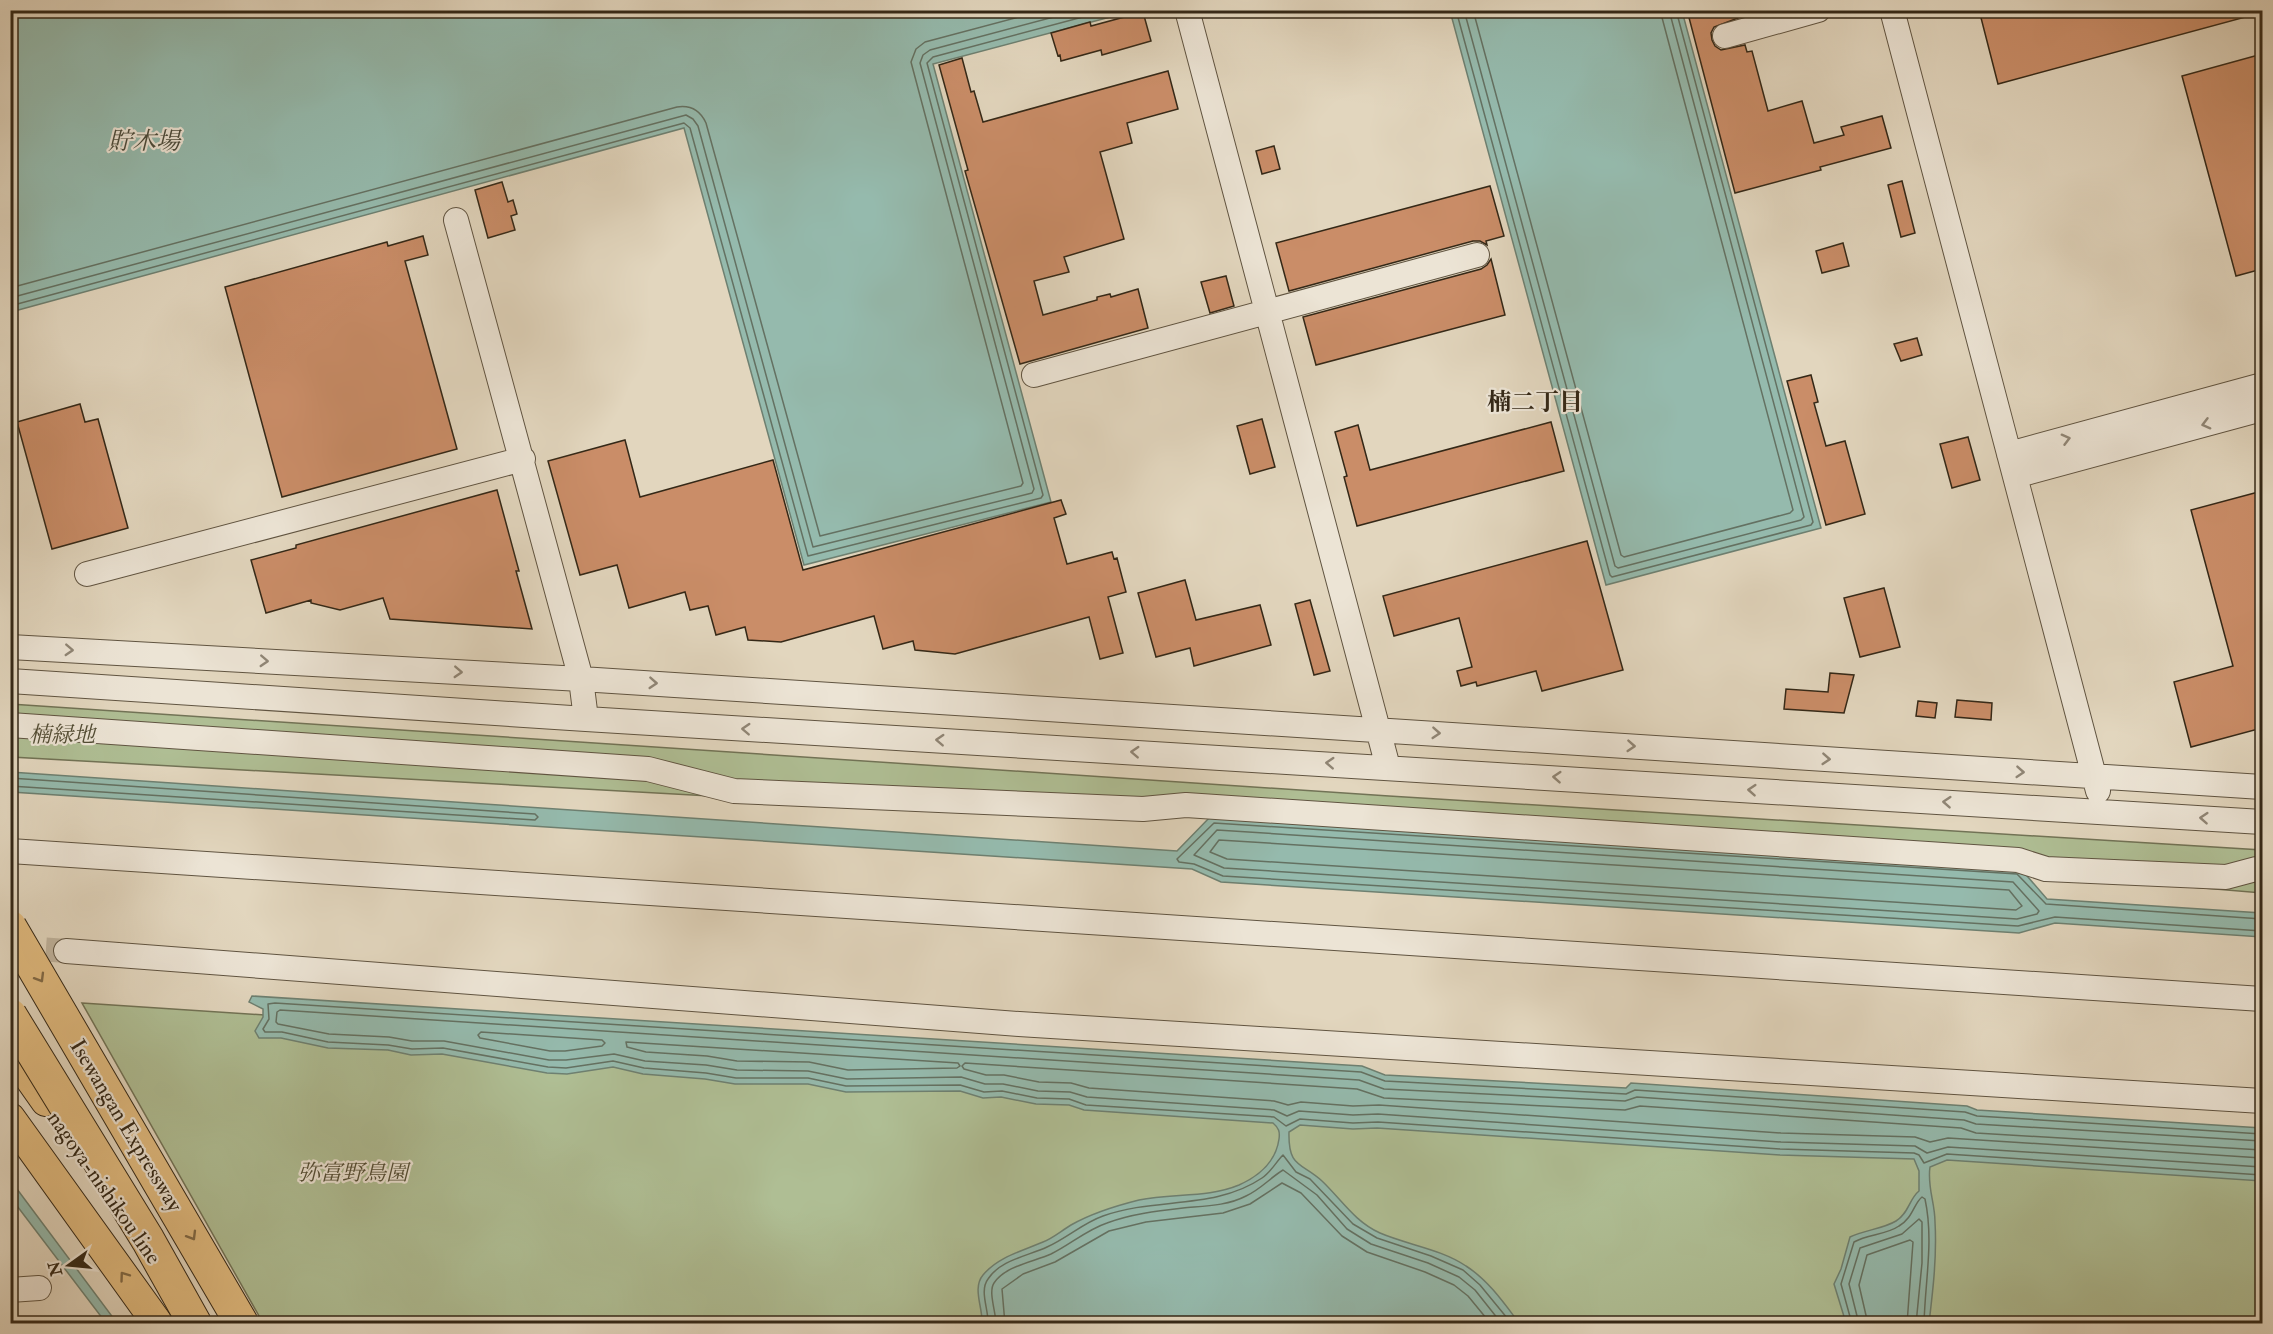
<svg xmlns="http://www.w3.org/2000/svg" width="2273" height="1334" font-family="'IM FELL Double Pica','Noto Serif JP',serif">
<rect width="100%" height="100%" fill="#e2d6be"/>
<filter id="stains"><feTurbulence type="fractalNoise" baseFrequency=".00333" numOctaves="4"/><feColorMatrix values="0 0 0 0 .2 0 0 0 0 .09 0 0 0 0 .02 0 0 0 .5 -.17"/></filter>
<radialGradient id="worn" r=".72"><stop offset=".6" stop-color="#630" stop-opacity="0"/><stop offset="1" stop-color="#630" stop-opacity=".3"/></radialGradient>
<path fill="#afbe94" stroke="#727356" stroke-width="1.5" d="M10,704l1379,92 873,54v43l-214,-18 -852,-60 -57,5 -1128,-63z
M82,1003l2180,144v176h-1999z"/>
<path fill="#95baad" stroke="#6e8071" stroke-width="1.5" d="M11,10l1122,1 -200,53 118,438 -247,63 -120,-437 -673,184z
M1450,11h232l139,517 -215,57z
M10,772l1167,79 34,-35 810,53 26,30 215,14v24l-207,-14 -36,10 -798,-51 -29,-13 -1181,-77z
M252,996l1110,70 23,9 241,13 5,-5 336,23 10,4 285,18v53l-315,-21 -17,7c-3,20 5,35 5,55 2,34 -2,68 -6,101h-83l-12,-39 7,-15 9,-32c14,-7 33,-8 46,-16 13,-8 13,-22 23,-30v-20l-5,-12 -134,-4 -403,-27 -24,1 -53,-4 -11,7c-1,36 12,30 33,49 19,18 33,41 58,52 28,12 61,16 86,33 22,14 38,37 53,57h-537c1,-15 -10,-35 1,-48 15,-18 39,-24 60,-33 10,-4 18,-11 28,-17 21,-12 44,-19 68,-25 33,-7 69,-2 100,-15 20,-9 37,-24 40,-46 1,-7 0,-11 -6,-16l-189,-13 -15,-5 -33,-1 -35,-7 -18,1 -23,-7 -114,1 -38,-8h-73l-30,-5 -62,-5 -30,-7 -46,7 -20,-1 -105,-19 -31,1 -23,-5 -60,-2 -47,-10h-22l-4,-7 8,-14v-8l-14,-7z
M11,1181l106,142h-11l-95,-125z"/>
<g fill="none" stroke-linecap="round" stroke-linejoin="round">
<path stroke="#647162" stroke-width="1.5" d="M1456,10l154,565 2,2 199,-52 2,-3 -137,-512
M1464,10l151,556 3,2 183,-48 3,-3 -135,-507
M1473,10l148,545 3,2 166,-44 3,-3 -133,-500
M10,288l667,-181c13,-2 23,3 29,16l114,413 201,-50 2,-3 -112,-421 5,-13 9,-7 120,-32
M10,298l676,-183 7,4 5,7 115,421 219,-54 2,-4 -114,-426 3,-8 7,-5 150,-40
M10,306l674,-183 6,5 118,428 233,-58 2,-3 -116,-432 6,-6 176,-47
M10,778l525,36 3,3 -3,3 -525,-34
M1217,830l796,52 26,29 -2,3 -20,5 -793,-51 -30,-13z
M1219,840l790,50 13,16 -6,4 -789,-51 -17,-7z
M2262,919l-216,-15 -29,-30 -803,-51 -37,36 2,3 15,2 29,12 795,50 37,-9 207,14
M481,1032l121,8 3,3 -3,3 -37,5h-15l-70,-13 -2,-3z
M626,1042l332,21 2,3 -3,2 -109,2 -39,-8 -72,-1 -30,-5 -61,-4 -19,-5z
M2262,1134l-285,-18 -12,-4 -330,-22 -9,4 -241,-13 -24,-9 -1086,-69 -7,1 1,15 -6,10 2,3h17l46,10 60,3 24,4 31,-1 105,19 18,1 47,-7 31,7 62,5 30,5h72l38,8 114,-1 24,7 18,-1 35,7 32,1 17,6 188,12 12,9 14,-7 53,4 25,-1 402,27 134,4 5,2 5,8 23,-9 315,21
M2262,1141l-286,-17 -12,-4 -327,-23 -12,4 -241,-12 -25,-9 -1079,-70 -3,2 -1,10 2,2 51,10 60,3 23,4h32l105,19h17l48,-6 31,7 61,4 31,5 71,1 39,8 114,-2 24,7h18l35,7 32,1 17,5 187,13 13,6 12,-5 54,4 25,-1 403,28 134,4 12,7 21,-6 314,20
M2262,1150l-286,-17 -15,-5 -321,-22 -15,4 -241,-12 -27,-9 -392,-26 -3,3 2,3 22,6h18l35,7 32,1 18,5 185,13 14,4 13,-3 52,4 26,-1 402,28 134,4 15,5 18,-4 314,20
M988,1324c1,-14 -9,-33 0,-45 12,-19 40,-23 59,-32 20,-9 36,-24 56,-31 52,-19 112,-6 159,-38 9,-6 14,-16 21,-23l13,17 14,7 43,45 24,14 54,18 32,14 17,15 32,39
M996,1324c0,-12 -8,-32 -2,-41 11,-17 39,-21 57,-29 19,-9 35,-24 56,-31 24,-9 50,-12 76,-15 21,-2 44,-2 63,-12 15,-7 24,-18 37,-26l34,25 30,34 24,15 57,19 31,14 16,13 27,34
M1005,1324l-3,-35 21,-15 32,-12 54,-31 37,-9 77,-9 27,-9 32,-21 19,10 41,43 25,16 58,20 29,13 14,11 23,28
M1852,1324l-11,-40 13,-42c14,-8 32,-7 45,-16 14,-8 15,-23 23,-29l3,2c9,42 0,82 -1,125
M1859,1324l-10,-40 11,-36 42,-14 17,-15 3,3v41l-6,61
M1868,1324l-9,-39 8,-30 43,-15 3,2 -6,82"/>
</g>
<path fill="#ca8d68" stroke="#342817" stroke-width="1.5" d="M1687,10h49l2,8 -24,9 -3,6 1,7 3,6 6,4 24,-5 2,7 5,-1 16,60 34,-10 12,42 30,-8 -3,-8 41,-11 9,32 -71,19 1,3 -86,23z
M1979,10h274v5l-255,69z
M1143,12l8,29 -49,14 -1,-5 -40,11 -1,-6 -2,1 -7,-23 39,-11 1,4z
M2262,54v215l-26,7 -54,-200z
M962,58l9,34 3,-1 9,31 185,-51 10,38 -51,14 5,20 -32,9 24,87 -60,18 5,15 -35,9 9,34 54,-15v-3l13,-3 1,3 27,-8 10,39 -128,36 -55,-193 3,-1 -29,-105z
M1274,146l6,23 -18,5 -6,-23z
M1902,181l13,52 -14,4 -13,-52z
M502,182l6,20 5,-2 4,14 -6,2 4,14 -27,8 -13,-48z
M1490,186l14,50 -18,5 1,4 -7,-4h-7l-184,50 -13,-48z
M423,236l5,19 -23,6 52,188 -175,48 -57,-210 162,-45 1,4z
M1843,243l6,23 -27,7 -6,-22z
M1491,259l14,56 -189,50 -13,-48 178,-48 6,-4z
M1226,276l8,30 -24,7 -9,-31z
M1917,338l5,17 -21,6 -7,-17z
M1811,375l7,27 -4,1 12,43 19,-5 20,73 -39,11 -39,-144z
M80,404l5,18 13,-3 30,109 -76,21 -35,-127z
M1262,419l13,48 -25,7 -13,-48z
M1551,422l13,49 -207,55 -13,-49 3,-1 -12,-44 23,-7 12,45z
M1968,437l12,43 -28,8 -12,-44z
M625,440l15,57 133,-37 30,110 258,-70 5,14 -12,4 13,46 45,-12 2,7 3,-1 9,34 -18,5 15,56 -23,6 -11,-42 -134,37 -40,-4 -2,-9 -30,8 -9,-33 -93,26 -33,-2 -3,-13 -29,8 -8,-29 -18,4 -5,-18 -56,16 -12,-43 -37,10 -32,-114z
M497,490l22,81h-3l16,58 -142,-10 -7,-21 -43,12 -29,-7v-3l-45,13 -15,-53 45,-12v-3z
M2262,491v237l-71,19 -17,-65 59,-16 -42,-156z
M1587,541l36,129 -81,21 -6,-20 -59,15 -1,-4 -15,4 -4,-15 15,-4 -13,-49 -65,18 -11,-40z
M1185,580l11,40 64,-15 11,40 -77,21 -4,-18 -34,9 -18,-64z
M1884,588l16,59 -40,10 -16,-59z
M1310,600l20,71 -16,4 -19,-71z
M1830,673l24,2 -10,38 -60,-4 2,-20 42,3z
M1957,700l35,3 -1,17 -36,-3z
M1918,701l19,2 -2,15 -19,-2z"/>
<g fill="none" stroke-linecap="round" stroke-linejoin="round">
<path stroke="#bfb39d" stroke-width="24" stroke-dasharray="24 12" stroke-linecap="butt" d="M10,947l56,4"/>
<g stroke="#605441" stroke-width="26">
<path id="minor" d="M1187,10l201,757
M1892,10l206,781
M1725,36l93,-26
M456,220l125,459 5,40
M1034,375l443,-120
M2009,454l253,-69
M2015,476l247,-67
M87,574l436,-115
M10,647l571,32 1681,108
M10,681l576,38 1676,103
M10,725l638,44 86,22 409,18 43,-4 832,55 28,9 180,8 30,-8h6
M10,851l2252,148
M66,951l953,73 1243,77
M10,1290l29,-2"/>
</g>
<g stroke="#342817" stroke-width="32">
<path id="major" d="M10,1050l36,51
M10,1118l148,206"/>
</g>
<use href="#minor" stroke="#ece4d5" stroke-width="24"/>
<use href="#major" stroke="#e1bb7f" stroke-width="30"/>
<g stroke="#342817" stroke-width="35" stroke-linecap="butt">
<path id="highway-bridge" d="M10,927l232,397
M10,1015l138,225 47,84"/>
</g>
<use href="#highway-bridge" stroke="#e1bb7f" stroke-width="33"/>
</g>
<defs><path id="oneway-chevron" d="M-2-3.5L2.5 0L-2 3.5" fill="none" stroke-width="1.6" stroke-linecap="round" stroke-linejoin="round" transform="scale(1.5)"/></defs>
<g stroke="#908676">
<use href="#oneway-chevron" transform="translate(2206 424) rotate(165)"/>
<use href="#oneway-chevron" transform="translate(2066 439) rotate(-15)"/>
<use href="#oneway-chevron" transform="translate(69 650) rotate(3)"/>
<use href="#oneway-chevron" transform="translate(264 661) rotate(3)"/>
<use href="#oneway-chevron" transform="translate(458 672) rotate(3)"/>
<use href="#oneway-chevron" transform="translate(653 683) rotate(4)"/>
<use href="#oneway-chevron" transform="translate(746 729) rotate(-177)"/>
<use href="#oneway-chevron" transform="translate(1436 733) rotate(4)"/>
<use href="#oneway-chevron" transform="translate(940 740) rotate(-177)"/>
<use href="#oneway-chevron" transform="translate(1631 746) rotate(4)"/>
<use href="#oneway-chevron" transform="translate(1135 752) rotate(-177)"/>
<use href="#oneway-chevron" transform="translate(1826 759) rotate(4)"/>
<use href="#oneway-chevron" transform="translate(1330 763) rotate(-177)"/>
<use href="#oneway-chevron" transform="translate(2020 772) rotate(4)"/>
<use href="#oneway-chevron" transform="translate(1557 777) rotate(-176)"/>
<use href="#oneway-chevron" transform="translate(1752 790) rotate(-176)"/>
<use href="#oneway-chevron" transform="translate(1947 802) rotate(-176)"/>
<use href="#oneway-chevron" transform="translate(2204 818) rotate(-176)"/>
</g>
<g stroke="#826a46">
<use href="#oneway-chevron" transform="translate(40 978) rotate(59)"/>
<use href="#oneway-chevron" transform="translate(192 1236) rotate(59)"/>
<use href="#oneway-chevron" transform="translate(124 1276) rotate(-126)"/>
</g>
<g text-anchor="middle" stroke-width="4.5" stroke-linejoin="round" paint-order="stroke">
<g font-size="22" font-style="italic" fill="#534e36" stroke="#ece4d5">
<text x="62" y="742">楠緑地</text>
<text x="353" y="1180">弥富野鳥園</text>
</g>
<g font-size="22" fill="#342817" stroke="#ece4d5">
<text transform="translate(127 1125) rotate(59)" y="8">Isewangan Expressway</text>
<text transform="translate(105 1187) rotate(55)" y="8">nagoya-nishikou line</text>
</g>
<g font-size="24" font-style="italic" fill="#4c4c3c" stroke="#ece4d5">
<text x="144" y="149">貯木場</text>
</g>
<g font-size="24" font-weight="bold" fill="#342817" stroke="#ece4d5">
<text x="1535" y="410">楠二丁目</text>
</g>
</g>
<rect width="2273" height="1334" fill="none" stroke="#e2d6be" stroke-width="36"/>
<rect x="12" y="12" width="2249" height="1310" fill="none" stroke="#342817" stroke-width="3"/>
<rect x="18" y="18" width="2237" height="1298" fill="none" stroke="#342817" stroke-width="1.5"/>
<g transform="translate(69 1265) rotate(255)" stroke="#ece4d5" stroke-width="4.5" paint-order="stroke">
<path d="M0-4.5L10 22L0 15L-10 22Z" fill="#342817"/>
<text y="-9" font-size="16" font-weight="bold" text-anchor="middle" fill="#342817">N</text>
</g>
<rect width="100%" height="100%" filter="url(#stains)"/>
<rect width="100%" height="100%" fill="url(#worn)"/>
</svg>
